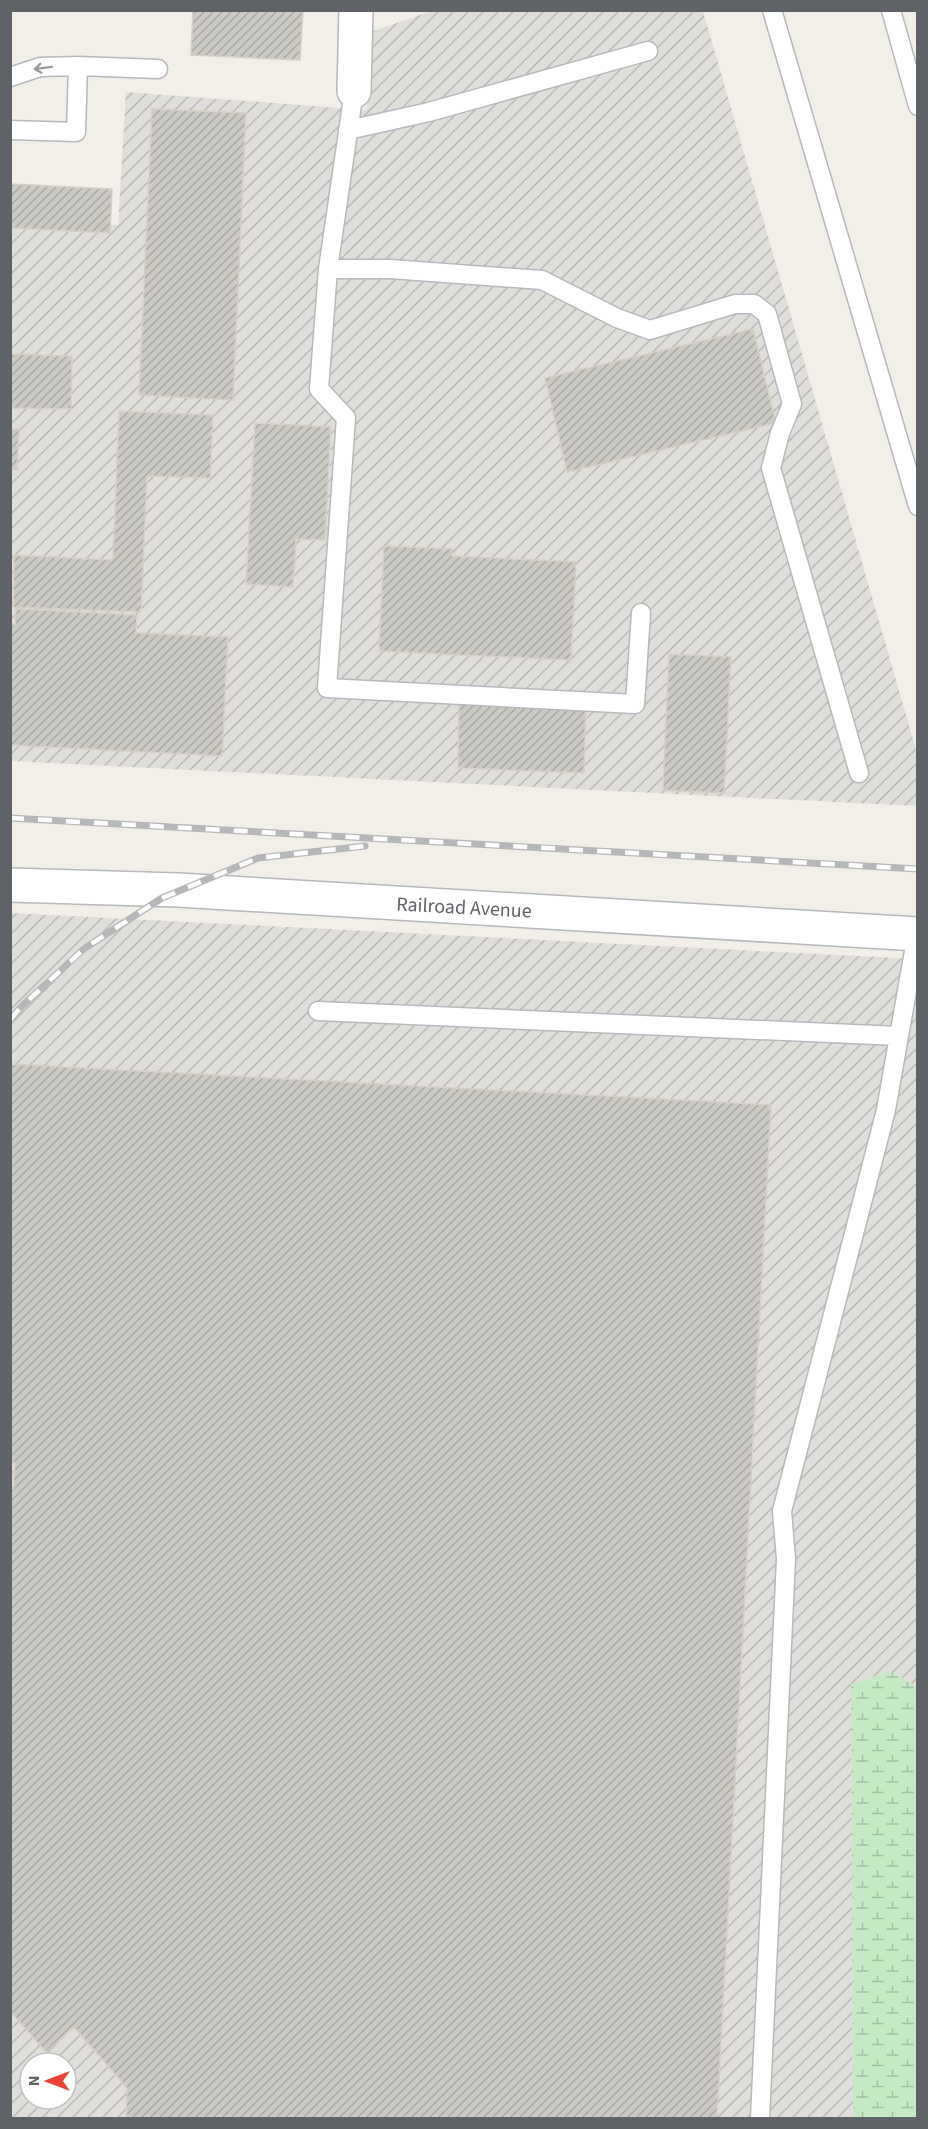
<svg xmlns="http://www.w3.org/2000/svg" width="928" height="2129" font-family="'Source Sans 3',sans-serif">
<defs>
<pattern id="industrial-furrows" width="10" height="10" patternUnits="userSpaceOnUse" patternTransform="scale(1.5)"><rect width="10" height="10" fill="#e0deda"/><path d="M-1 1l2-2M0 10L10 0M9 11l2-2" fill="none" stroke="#b9b8b5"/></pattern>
<pattern id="wetland-marsh" width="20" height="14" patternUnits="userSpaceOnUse" patternTransform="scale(1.5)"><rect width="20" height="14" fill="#c5e8c5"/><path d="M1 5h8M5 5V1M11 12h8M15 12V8" fill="none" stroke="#a3c0a4"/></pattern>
<pattern id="building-hatch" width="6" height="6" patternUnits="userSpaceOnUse" patternTransform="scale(1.5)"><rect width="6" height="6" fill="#cccac5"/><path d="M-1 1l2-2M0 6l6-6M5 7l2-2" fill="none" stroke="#a9a8a4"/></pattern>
</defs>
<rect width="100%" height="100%" fill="#f1efe8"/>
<path fill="url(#industrial-furrows)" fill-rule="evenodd" d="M431,11h272l214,742v53l-906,-45 -1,-540 108,4 8,-133 241,18 4,-78z
M10,913l907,46v728l-26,-16 -40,13 2,434h-842zM30,2063h36v36h-36z"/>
<path fill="url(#wetland-marsh)" d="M891,1671l26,16v431h-64l-2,-434z"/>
<path fill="url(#building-hatch)" stroke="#d6d1c6" stroke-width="1.5" d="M193,10h110l-3,50 -109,-5z
M152,109l94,4 -13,287 -94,-5z
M10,184l102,5 -2,44 -100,-5z
M753,329l23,94 -209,49 -22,-94z
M10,354l62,2 -1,53 -61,-1z
M119,411l94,4 -3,63 -63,-2 -6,136 -128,-5 1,-52 99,5z
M255,423l76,4 -6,113 -29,-1 -3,48 -47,-3z
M10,429h9l-2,41h-7z
M384,546l68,3v7l124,6 -5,98 -192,-9z
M16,609l121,6 -1,18 92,4 -6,119 -212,-11v-121l5,1z
M669,654l62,3 -7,136 -61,-3z
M459,704l127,5 -2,64 -126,-5z
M10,1064l761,41 -54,1013h-591l1,-30 -53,-61 -28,25 -36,-41v-522h3l2,-26h-5z"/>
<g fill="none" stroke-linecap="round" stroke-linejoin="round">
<g stroke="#b5b8bc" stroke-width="21">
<path id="service" d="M772,10l146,496
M891,10l27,96
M10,77l30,-10 38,-1
M354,91l-26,178 -9,120 27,29 -19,270 308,16 6,-91
M10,130l66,2 2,-66 80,3
M348,130l81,-18 219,-61
M328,269h62l152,11 75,38 33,12 85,-26h19l13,10 25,90 -12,29 -9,35 88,305
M318,1011l581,25
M760,2118l26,-559 -4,-48 104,-401 31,-176"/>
</g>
<g stroke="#b5b8bc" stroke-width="36">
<path id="minor" d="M354,91l2,-81
M10,885l168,5 740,44"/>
</g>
<use href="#service" stroke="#fff" stroke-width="18"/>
<use href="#minor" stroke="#fff" stroke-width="33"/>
<g stroke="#b6b7b8" stroke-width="7">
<path id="rail" d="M10,818l908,51
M10,1020l11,-13 64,-59 77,-50 96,-40 107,-12"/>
</g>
<use href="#rail" stroke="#fff" stroke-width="4.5" stroke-dasharray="14" stroke-linecap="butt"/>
</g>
<defs><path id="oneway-shaft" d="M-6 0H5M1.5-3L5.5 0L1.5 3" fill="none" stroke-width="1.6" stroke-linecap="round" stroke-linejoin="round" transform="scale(1.5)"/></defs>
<use stroke="#979a9d" href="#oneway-shaft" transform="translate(43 68) rotate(173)"/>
<g text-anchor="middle" stroke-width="4.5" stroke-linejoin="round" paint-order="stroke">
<g font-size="20" fill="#5f6368" stroke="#fff">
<text transform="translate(464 907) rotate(3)" y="7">Railroad Avenue</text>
</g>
</g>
<rect width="928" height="2129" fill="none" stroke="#5f6368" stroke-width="24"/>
<g transform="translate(48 2081) rotate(270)"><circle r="28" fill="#ffffff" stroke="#bfc1c3" stroke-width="1.5"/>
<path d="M0-4.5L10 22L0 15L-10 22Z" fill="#ea4335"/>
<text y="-9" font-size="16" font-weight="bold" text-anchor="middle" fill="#5f6368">N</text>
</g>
</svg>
